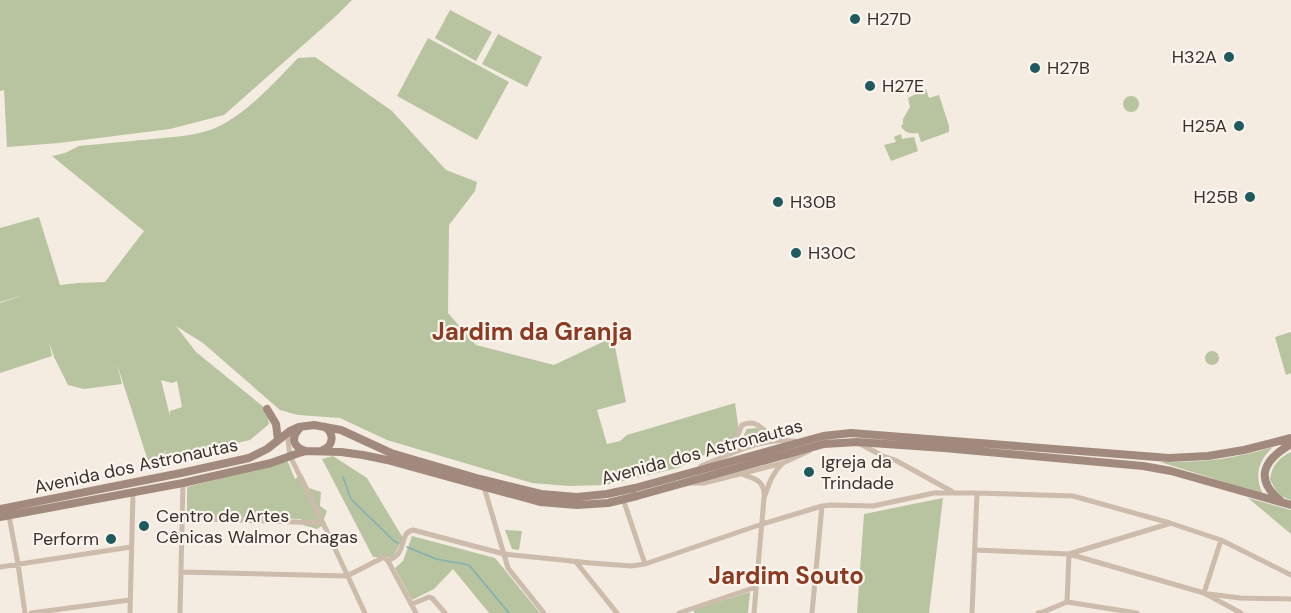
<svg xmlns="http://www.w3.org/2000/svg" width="1291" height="613" font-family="'DM Sans',sans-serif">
<rect width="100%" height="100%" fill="#f4ebe1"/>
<path fill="#b8c4a0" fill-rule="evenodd" d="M0,0h352l-16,16 -112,99 -54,14 -111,14 -52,4 -3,-57 -4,1z
M450,10l42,22 -16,29 -41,-23z
M498,34l44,23 -15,30 -45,-23z
M428,38l81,44 -32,58 -80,-44z
M315,57l77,54 54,59 31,12 -2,9 -26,34 -1,88 28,32 78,20 59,-28 13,65 -29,8 10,34 13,-3 7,-6 108,-32 4,28 -10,20 -3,-7 -48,24 -72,17 -37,1 -37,-3 -145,-43 -47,-22 -42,-3 -18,-5 -77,-67 -27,-17 20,26 70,57 3,15 -19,16 -90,21 7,-12 -7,8 -12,4 -31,-97 5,20 -38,5 -16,-4 -14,-28 -5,-15 3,14 -52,17v-70l23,-8 -23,7v-74l39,-11 21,68 18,-2 27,-1 39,-51 -92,-75 13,-3 14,-7c25,-2 49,-5 74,-7 20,-2 41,-3 60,-10 33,-14 60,-45 85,-71zM161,380l11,3 5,-2 5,26 -12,4v5z
M926,89l3,9 10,-3 10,31v6l-28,10 -3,-9c-8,1 -13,0 -17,-7l2,-2v-5l7,-12 -2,-9z
M1123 104a8 8 0 1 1 16 0a8 8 0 1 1-16 0Z
M901,134l1,5 12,-2 4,14 -27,10 -7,-16 12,-3 -2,-5z
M1291,332v41l-5,2 -11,-38z
M1205 358a7 7 0 1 1 14 0a7 7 0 1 1-14 0Z
M757,428l17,10 -32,8 1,-9 4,-8z
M1273,447c-15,13 -19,30 -10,47l-103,-32c39,1 76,-3 113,-15z
M1291,452v48c-12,-3 -16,-10 -21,-21 2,-13 8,-21 21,-27z
M333,456l34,22 36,60 -10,19h-20l-51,-98z
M287,460l8,19 7,-5 7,14 12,4 -1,14 7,5 -4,10v4l-6,4 -14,-4 -2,-6 -114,-3v-29l93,-24z
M943,498l-14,115h-72l7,-99z
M1248,498l43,12v24z
M505,530l17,1 -3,19 -7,-1z
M412,536l83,22 45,55h-51l-36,-44 -19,20 -22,11 -17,-32 8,-7z
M750,592l-2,21h-53l-2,-3z"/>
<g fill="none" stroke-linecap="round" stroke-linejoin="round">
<path stroke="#7fb0b2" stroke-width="1.5" d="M343,477l8,22 43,42 4,2
M407,547l29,12 33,6 40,48"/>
<path stroke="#cdbbac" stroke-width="5" d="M287,433l3,23 33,67 42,90
M860,444l23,12 12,4 58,32
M726,455l7,-9 9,-21c14,-6 16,2 27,8 4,3 9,4 14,6
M701,466c23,-9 49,-23 75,-25 6,-1 13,0 19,0
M742,474c11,4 22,6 22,20
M691,483h13l79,-20 26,-12
M484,487l24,81 36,45
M623,499l22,65
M9,516l9,48 7,49
M182,518l141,5
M975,550l94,4 135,39 37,20
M388,561l28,52
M576,562l41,51
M0,567l131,-20
M181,572l166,4 37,-19 4,4c3,-2 8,-4 9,-6 8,-8 4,-23 16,-25l91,24 87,9 40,3 14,-2 117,-40 60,-18 9,-1 42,1 61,-13h43l96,3 97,27 51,17 70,35
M1204,593l17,-53
M1209,594l31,4 51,1
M1067,602l2,-48 99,-30
M412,604l17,-7 3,1 13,15
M31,613l99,-13
M130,613l3,-121
M180,613l3,-130
M679,613l77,-26
M754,613l10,-115c5,-14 8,-25 19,-35
M812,613l10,-107
M972,613l5,-120
M1038,613l5,-1 24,-10 70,11"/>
<path stroke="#a18a7d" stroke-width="8" d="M267,409l9,15 2,16
M300,428c-10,10 -7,19 6,23
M323,450c10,-4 12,-16 2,-23
M1280,500c-27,-22 -15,-41 11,-56
M0,509l181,-36 68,-15 18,-9 23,-18 9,-4 15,-2 27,5 50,23 89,26 61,15 36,3 30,-3 28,-6 188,-52 28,-3 318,25 39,-2 36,-6 47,-12
M0,517l183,-34 88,-20 25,-9 10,-3 35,1 22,3 24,5 153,42 37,3 31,-2 29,-7 187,-52 33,-2 87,6 199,18 28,5 120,34"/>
</g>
<g fill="#1f5a5e" stroke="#fbf5ee" stroke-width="2">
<circle cx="855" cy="19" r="6"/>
<circle cx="1229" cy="57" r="6"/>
<circle cx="1035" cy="68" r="6"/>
<circle cx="870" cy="86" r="6"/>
<circle cx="1239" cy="126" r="6"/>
<circle cx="1250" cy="197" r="6"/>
<circle cx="778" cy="202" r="6"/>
<circle cx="796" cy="253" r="6"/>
<circle cx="809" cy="472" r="6"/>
<circle cx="144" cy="526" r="6"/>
<circle cx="111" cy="539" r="6"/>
</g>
<g text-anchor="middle" stroke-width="4.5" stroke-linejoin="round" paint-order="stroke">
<g font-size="18" fill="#3b302b" stroke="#fbf5ee" text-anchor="start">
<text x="867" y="25">H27D</text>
<text x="1217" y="63" text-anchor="end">H32A</text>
<text x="1047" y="74">H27B</text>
<text x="882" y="92">H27E</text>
<text x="1227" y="132" text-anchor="end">H25A</text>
<text x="1238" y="203" text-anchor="end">H25B</text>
<text x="790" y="208">H30B</text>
<text x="808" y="259">H30C</text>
<text x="821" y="468">Igreja da<tspan x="821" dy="21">Trindade</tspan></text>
<text x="156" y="522">Centro de Artes<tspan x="156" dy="21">Cênicas Walmor Chagas</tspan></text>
<text x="99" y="545" text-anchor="end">Perform</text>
</g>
<g font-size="18" fill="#3b302b" stroke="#fbf5ee">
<text transform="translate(702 452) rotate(-15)" y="6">Avenida dos Astronautas</text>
<text transform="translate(136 466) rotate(-12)" y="6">Avenida dos Astronautas</text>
</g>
<g font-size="24" font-weight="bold" fill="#8c3b22" stroke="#fbf5ee">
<text x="532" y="340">Jardim da Granja</text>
<text x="786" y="584">Jardim Souto</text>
</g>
</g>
</svg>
